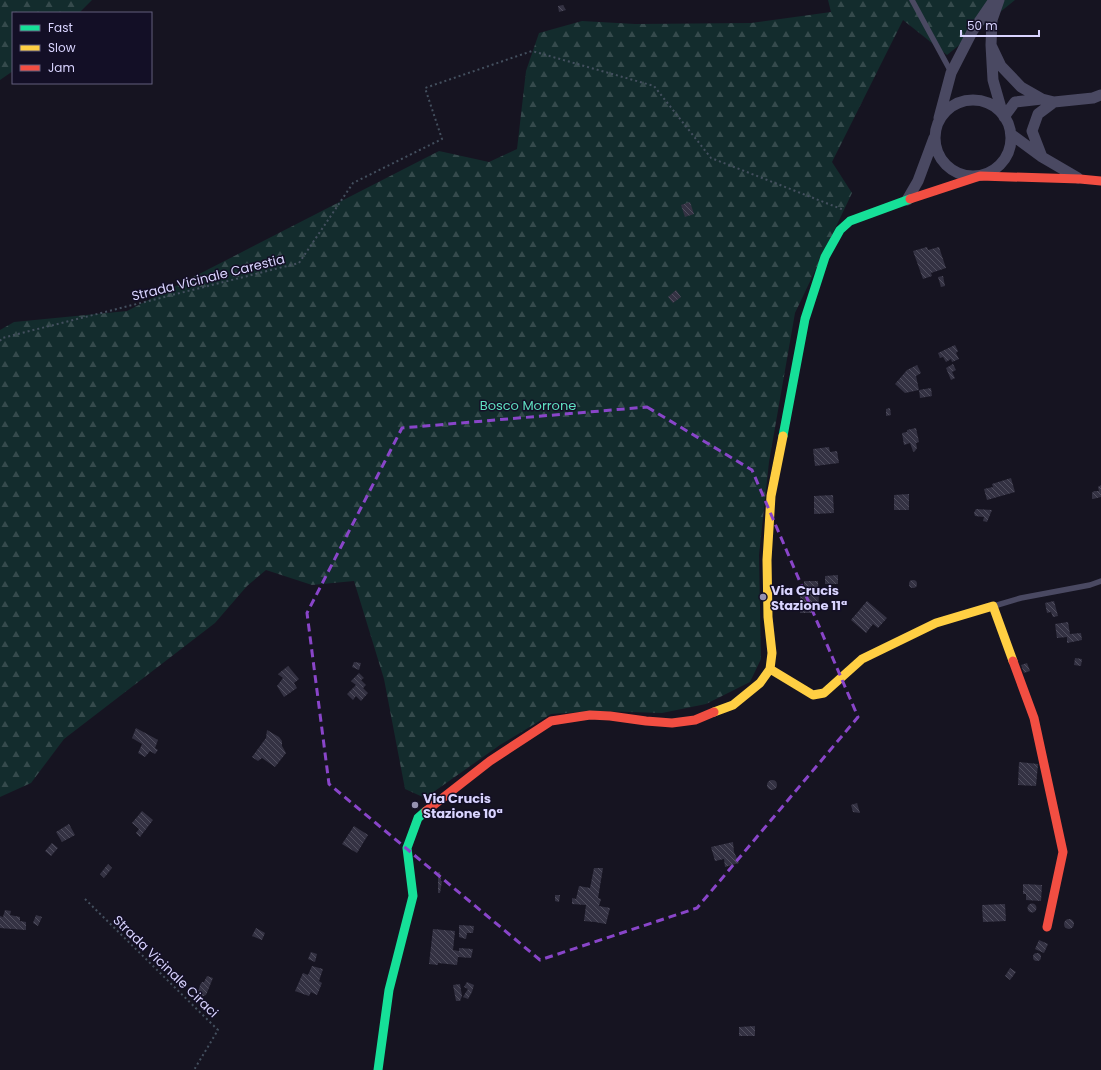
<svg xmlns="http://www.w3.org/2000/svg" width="1101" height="1070" font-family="Poppins,sans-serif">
<defs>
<pattern id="forest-firs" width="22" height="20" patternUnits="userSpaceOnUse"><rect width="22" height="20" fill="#132c2d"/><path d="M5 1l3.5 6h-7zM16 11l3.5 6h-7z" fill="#354a4c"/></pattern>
<pattern id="building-back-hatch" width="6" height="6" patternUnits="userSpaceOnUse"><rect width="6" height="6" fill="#343243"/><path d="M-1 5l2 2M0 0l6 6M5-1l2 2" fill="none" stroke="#514f5f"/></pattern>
</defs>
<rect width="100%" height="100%" fill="#161421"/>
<path fill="url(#forest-firs)" d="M0,0h92l-13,13h-66v58l-13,9z
M828,0h187l-68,55 -44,-35 -71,142 20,31 -57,120 -26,149 -10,93 2,104 -11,23 -44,22 -44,9 -66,-2 -45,3 -51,31 -75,53 -20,-9 -21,-110 -30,-98 -42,4 -46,-15 -19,16 -32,37 -151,116 -33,44 -31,14v-467l14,-8 113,-11 312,-160 50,11 28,-13 9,-78 13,-38 43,-12 53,3 116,-1 80,-11z"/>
<path fill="url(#building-back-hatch)" d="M563,5l3,5 -7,2 -1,-6z
M690,202l4,12 -9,3 -4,-12z
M927,247l1,3 11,-3 7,21 -15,5 1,3 -9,3 -10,-28z
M943,276l2,10 -4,1 -3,-10z
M676,290l5,7 -8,6 -5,-6z
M955,345l3,6 -2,2 3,6 -7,3 -1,-3 -5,3 -3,-5 -3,1 -2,-5z
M953,364l3,6 -4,2 3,6 -4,2 -5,-12z
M917,365l4,8 -5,3 3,14 -14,3 -10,-9 12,-14z
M931,388l1,8 -12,2 -1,-8z
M890,408l1,7 -5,1v-7z
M916,428l3,14 -3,1 1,5 -2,3 -1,1 -1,-1 -3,-8 -6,2 -2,-12 5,-1v-2z
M829,447l1,5 7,-1 2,12 -24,3 -2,-17z
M1011,478l4,14 -28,8 -3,-11 9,-2 -1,-3z
M1101,485v12l-8,2 -1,-1v-5l2,-2h5l-1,-4z
M909,494v16h-15v-15z
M833,495l1,18 -20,1v-18z
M976,509l16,1 -5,12 -4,-1 1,-4 -9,-1 -1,-3z
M838,575v9h-13v-8z
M909 584a4 4 0 1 1 8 0a4 4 0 1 1-8 0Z
M804,581h14l1,25h-7v7h-12v-23h4z
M867,601l20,17 -9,10 -5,-4 -7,9 -15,-13z
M1054,601l4,15 -5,1 -2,-5 -4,1 -2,-10z
M1068,622l2,12 11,-1 1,7 -15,3v-6l-10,1 -2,-14z
M1075,658l7,1 -1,7 -7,-1z
M354,662l7,1 -2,7 -7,-3z
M1027,663l3,8 -6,2 -3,-8z
M288,666l11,13 -5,4 3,5 -13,9 -7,-11 6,-8 -5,-4z
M359,673l5,5 -3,2 5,5 -3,3 5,5 -7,8 -5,-5 -3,4 -6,-6 9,-9 -5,-4z
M136,728l22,12 -3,8 3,2 -3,4 -5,-3 -5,6 -7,-4 4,-9 -10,-6z
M267,730l12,7 3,4v5l4,7 -11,14 -13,-9 -4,3 -6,-4 14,-19z
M1019,762l19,2 -2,22 -18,-1z
M767 785a5 5 0 1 1 10 0a5 5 0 1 1-10 0Z
M857,803l3,10 -7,-1 -2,-7z
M142,811l11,9 -13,17 -4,-4 3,-4 -7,-6z
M69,824l6,11 -13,7 -6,-10z
M354,826l14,9 -11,18 -15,-9z
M733,842l1,10 5,11 -14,4 -1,-8 -9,2 -4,-14z
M52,843l6,5 -7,8 -6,-5z
M108,864l4,4 -8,10 -4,-4z
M594,868h9l-5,30 3,1 -2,7 11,2 -4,16 -11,-2 -11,-1 2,-16 -14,-1v-6l4,1 3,-13 11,2z
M438,872h2l1,9h1l-2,12h-2z
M1023,884l19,1 -1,16 -15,-1v-6h-3z
M555,895h5l-1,7 -4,-1z
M1027.5 908a4.5 4.5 0 1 1 9 0a4.5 4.5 0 1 1-9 0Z
M1005,904l1,17 -23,1 -1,-17z
M5,910l6,1 -1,4 10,2v4l6,1v8l-26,-2v-12l3,1z
M36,915l6,2 -4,9 -5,-3z
M1064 924a5 5 0 1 1 10 0a5 5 0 1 1-10 0Z
M459,925l15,1 -1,7h-6l-1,6 -7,-2z
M256,928l9,5 -3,7 -10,-4z
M433,929l22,2 -2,19 6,1v-3l14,1 -2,9 -13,-1 -1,8 -19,-2v2l-9,-1z
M1039,940l9,4 -4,9 -9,-4z
M311,952l6,2 -2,8 -7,-3z
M1033 957a4 4 0 1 1 8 0a4 4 0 1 1-8 0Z
M312,966l11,3 -4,12 3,2 -5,12 -6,-3 -2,4 -14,-5 8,-18 5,2z
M1010,968l6,4 -6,8 -5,-4z
M207,976l6,2 -7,17 -5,2 -3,-5 1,-3 1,-4 2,-3h2z
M467,982l7,3 -2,7 -4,7 -5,-2 5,-8 -4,-2z
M460,984l2,12 -2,5h-4l-3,-16z
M755,1026v10h-16v-9z"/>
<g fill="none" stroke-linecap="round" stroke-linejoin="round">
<path stroke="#44505f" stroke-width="2" stroke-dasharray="2 3" stroke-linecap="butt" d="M0,341l2,-3 297,-75 54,-80 89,-44 -17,-51 107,-37 122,35 57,72 133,52
M85,899l133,131 -24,40"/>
<path stroke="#4a4962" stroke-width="5.5" d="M912,0l39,72
M994,606l27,-8 69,-13 11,-4"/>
<path stroke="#4a4962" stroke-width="11" d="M999,0l-7,20 -1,25 2,35 10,35
M991,45l10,21 20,21 21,12 12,3 39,-4 8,-3
M935 138a38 38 0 1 1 76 0a38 38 0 1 1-76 0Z
M1004,117l11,-15 27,-3
M939,118l12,-45 21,-41 22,-32
M1012,135l30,22 36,21
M1042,157l-10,-26 6,-17 16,-12
M907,200l11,-19 16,-43"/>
<path stroke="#16e098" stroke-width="9" d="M783,436l22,-117 20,-62 15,-27 10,-9 60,-22
M378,1070l11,-80 24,-94 -6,-48 11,-30 8,-7"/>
<path stroke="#ffcf43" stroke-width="9" d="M770,669l43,26 11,-2 38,-34 74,-36 57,-17 20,55
M714,712l19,-7 27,-22 10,-14 2,-16 -4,-36 -1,-57 4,-64 12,-60"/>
<path stroke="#f24e42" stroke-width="9" d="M910,199l70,-23 100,3 21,2
M1013,661l21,57 29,134 -16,75
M426,811l64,-50 61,-40 39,-6 20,1 36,5 26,2 23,-3 19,-8"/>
</g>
<path fill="none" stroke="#8945c9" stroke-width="3" stroke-dasharray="8 5" stroke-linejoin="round" d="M647,407l105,63 106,247 -161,191 -157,52 -211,-176 -22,-171 95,-185z"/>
<g fill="#9591b1" stroke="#130f26" stroke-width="1.5">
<circle cx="763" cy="597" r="4"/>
<circle cx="415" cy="805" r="4"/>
</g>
<g text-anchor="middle" stroke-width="3" stroke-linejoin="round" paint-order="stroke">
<g font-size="13" fill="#d9d4ff" stroke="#130f26">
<text transform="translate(208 277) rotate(-14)" y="5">Strada Vicinale Carestia</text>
<text transform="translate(166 966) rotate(44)" y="5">Strada Vicinale Ciraci</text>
</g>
<g font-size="13" fill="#5fe0c0" stroke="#130f26">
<text x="528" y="410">Bosco Morrone</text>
</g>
<g font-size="13" font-weight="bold" fill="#d9d4ff" stroke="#130f26" text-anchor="start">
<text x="771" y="595">Via Crucis<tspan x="771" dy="15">Stazione 11ª</tspan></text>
<text x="423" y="803">Via Crucis<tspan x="423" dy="15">Stazione 10ª</tspan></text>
</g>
</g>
<rect x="12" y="12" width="140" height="72" fill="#130f26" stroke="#625e7d"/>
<rect x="20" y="25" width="20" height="6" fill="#16e098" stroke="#625e7d"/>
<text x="48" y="32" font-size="12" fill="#d9d4ff">Fast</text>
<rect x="20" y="45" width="20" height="6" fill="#ffcf43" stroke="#625e7d"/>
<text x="48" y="52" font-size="12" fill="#d9d4ff">Slow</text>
<rect x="20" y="65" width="20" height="6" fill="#f24e42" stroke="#625e7d"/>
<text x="48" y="72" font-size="12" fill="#d9d4ff">Jam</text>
<path d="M961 30v6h78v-6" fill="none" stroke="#d9d4ff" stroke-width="2"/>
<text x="967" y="30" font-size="12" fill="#d9d4ff" stroke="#130f26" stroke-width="3" paint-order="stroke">50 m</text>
</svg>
